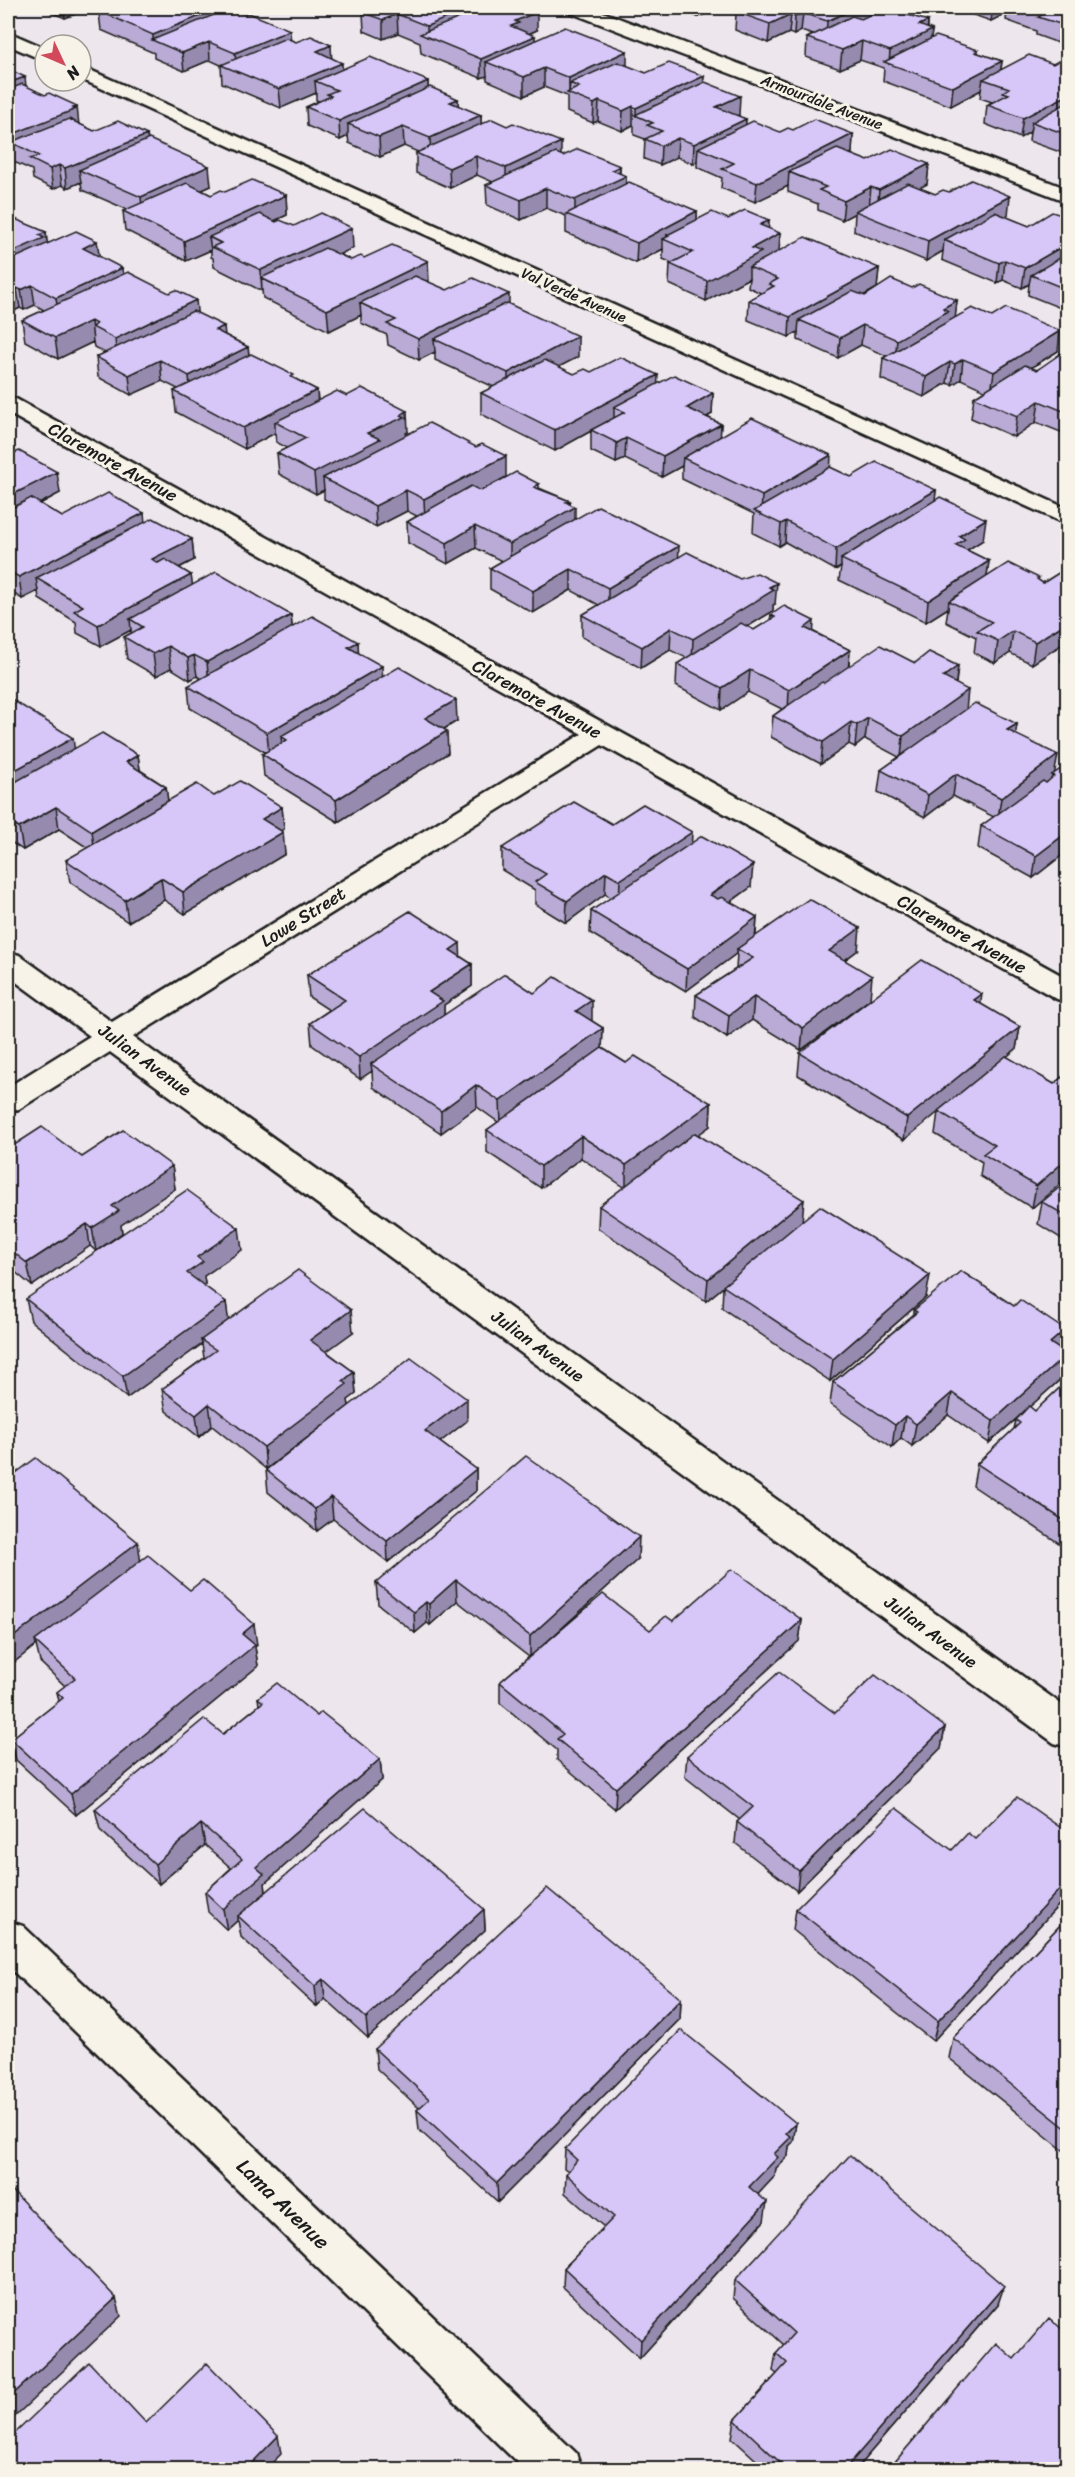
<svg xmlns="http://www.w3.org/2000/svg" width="1075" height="2477" font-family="Sriracha,sans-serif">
<rect width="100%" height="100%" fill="#ede6ed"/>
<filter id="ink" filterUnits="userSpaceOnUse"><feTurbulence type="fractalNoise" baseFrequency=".0167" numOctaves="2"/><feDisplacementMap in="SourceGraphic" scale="12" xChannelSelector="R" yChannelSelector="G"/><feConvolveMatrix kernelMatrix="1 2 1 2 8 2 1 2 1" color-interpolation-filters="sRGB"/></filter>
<g filter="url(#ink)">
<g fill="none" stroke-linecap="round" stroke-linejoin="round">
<g stroke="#1c1c1c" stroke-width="5">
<path id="street" d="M567,8h25l476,181v13l-499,-190z
M8,32l37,16v13l-37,-16z
M81,66l987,443v16l-987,-446z
M8,397l8,2 1052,580v23l-11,-3 -455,-254 -469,292 935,672v38l-14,-4 -944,-691 -91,57 -11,3v-25l82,-51 -82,-60v-24l11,3 93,67 470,-288 -574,-321z
M8,1921l15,5 553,527 6,17h-57l-517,-504z"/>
</g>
<use href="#street" fill="#f7f3e8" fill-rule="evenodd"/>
</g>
<path fill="#b9abd5" stroke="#1c1c1c" stroke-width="1.5" d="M40,8h174l3,6 74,26 41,18 10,11 86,12v7l30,11v7l23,9v9l82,32 57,10v7l6,10 71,28v8h31l41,1 -1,8 11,23 100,17 -2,20 -14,7 2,1 47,-8 45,12 -2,17 103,34 -27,17 6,2 31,-18v83l-32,-13 -22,15 -43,-19 3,-21 11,-7 -24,-11 -9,6 -5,-2 -23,14 -43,-18 2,-21 4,-2 -26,-11 -23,13 -40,-18v-8l-9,5 -41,-17 1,-20 12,-7 -13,-6 1,-9 -43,23 -37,-17 1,-20 2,-1 -9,-4v-10l-27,14 -70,-30v-17l-20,-8 -25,12 -34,-15 -1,-20 7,-3 -16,-7 -27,13 -34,-15v-20l2,-1 -14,-6 -24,11 -31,-14 -1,-7 -8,4 -33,-14 -1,-19 13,-6 -3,-1v-7l-35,15 -59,-25 -1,-18 -11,-5 -26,11 -30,-13v-5l-53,-23 -2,-17 -10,-4 -24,9z
M350,8h122v5l65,17 -8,4 6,6 92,26 19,7 58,3 -1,7 36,32 -2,1 9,3 -1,6 35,7 13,-2 60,4 -1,19 -2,1 18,7 61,3 -2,20 -8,4 16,6 73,21 -2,2 23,9 39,-9v94l-40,-16 1,-11 -7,4 -19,-8 -6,3 -55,-23 1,-9 -17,10 -72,-30 1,-18 -13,7 -24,-10v-6l-30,-12v-6l-33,16 -34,-14 1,-10 -25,-11v-6l-4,3 -16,-7 -17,8 -16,-6 1,-20 -11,-4v-9l-1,-1 -11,6 -24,-10 -5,2 -26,-11v-16l-23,-9 -20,9 -37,-16v-4l-6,2 -60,-25 -1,-11 -22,-9 -15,6 -19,-8 -1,-18z
M673,8h200v5l55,8v7l4,2 -1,8 47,12v3l24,8 -1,9 52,-6 15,-3v94l-39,-14 1,-9 -10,6 -35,-14 2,-19 5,-3 -12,-4 1,-8 -30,16 -68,-25 1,-13 -24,-8 -20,9 -34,-12 1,-19 6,-3 -12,-4 -7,4 -5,-2 -21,10 -33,-13 1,-16 -16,-6 -22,9z
M953,8h115v30l-10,5 -22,-8v-4l-30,-11 1,-7 -16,8z
M8,69l18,17 53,38 15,7 53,4 1,5 63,46 -9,4 9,5 14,-3 61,3 1,20 -13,6 20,5 59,22 -14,6 12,6 13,-2 64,3v21l19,8 62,14 69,53 -20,10 16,7 17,-2 122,21 -1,21 -5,3 14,7 -1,12 110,31 21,10 85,13 -1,10 48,40 -16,10 22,11 -2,15 51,4 5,3 25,-16v97l-7,-3 3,-18 -32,21 -22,-11 -15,10 -21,-10 2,-16 -30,-15 2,-14 -22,14 -87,-42 2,-13 -6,3 -50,-28 -6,4 -26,-13 1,-19 -72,-35v-13l-20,11 -37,-18 -9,4 -25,-12v-20l-36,20 -74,-37v-21l13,-6 -59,-27v-8l-16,8 -31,-15 -1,-10 -26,-12v-8l-32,16 -66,-33 -1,-7 -48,-24 -1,-9 -2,-1v-7l-25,11 -61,-31 -2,-19 3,-2 -44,-19 -1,-8 -14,6 -5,-3 -9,4 -20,-10 -1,-9 -18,-8 -1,-10 -5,-2z
M10,214l1,4 35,14 1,11 50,-2 2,15 24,18 74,39 28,22 23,12 1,8 68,35 1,10 90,32 -2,1v2l100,42 -26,14h1l58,-7v4l31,13v3l5,15 104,38 96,47 -2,1v6l-26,16 7,3 16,-10 1,-5 43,17 36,18 -1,17 66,-4 43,3 -2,18 10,25 51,15 -2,10 40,40 13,-10v96l-7,-4 -28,22 -55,-30 3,-22 13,-9 -41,-21 -28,21 -47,-25 3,-22 18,-13 -34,-18 -10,8 -6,-3 -28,20 -50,-27 2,-21 9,-7 -34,-17 -27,18 -45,-24 1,-22 10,-6 -17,-8 -29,18 -59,-31v-22l17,-10 -28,-15 -38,23 -43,-24v-21l12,-7 -26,-13 -28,16 -40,-21 -1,-21 10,-6 -10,-5 -31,16 -52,-28v-9l-8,4 -37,-20 -2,-21 10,-5 -11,-6 -1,-9 -30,16 -69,-37 -2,-21 4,-2 -16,-8 -31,14 -33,-18 -2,-20 9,-4 -11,-6 -1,-5 -35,17 -33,-18 -3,-21 22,-10 -9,-5 -11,5 -4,-2 -12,6z
M8,454l52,39 -20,11 22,13 83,5 47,17 2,21 -15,8 12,7 1,10 99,30 1,12 66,15v11l24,24 75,44 -13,8 4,24 -110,69 -74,-46 -2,-22 3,-2 -75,-44 -2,-22 13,-7 -4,-3 -7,4 -19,-12 -15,8 -29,-17 -3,-22 7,-4v-3l-30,16 -24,-13 -1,-11 -37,-23 -1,-8 -16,8 -14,-9z
M8,697l66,51 64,7 2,15 26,17 2,14 46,-5 68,11 2,22 -3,2 4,23 -100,60 -21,-14 -36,22 -58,-40 -4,-22 22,-12 -29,-19 -36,21 -15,-10z
M612,824l80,19 59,44 -20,15 26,15 -1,19 102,14 -13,10 25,39 -69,51 -49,-30 -25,18 -32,-21 1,-22 40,-26 1,-16 -51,38 -96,-58 1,-22 20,-13 -6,-4 -39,29 -31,-19v-14l-33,-20v-22z
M460,956l12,8v22l-28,19v10l90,-22 58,28 11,7 -1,20 24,15 85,40 -1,23 -12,8 104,87 124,76 -96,84 -108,-73 1,-21 -17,14 -108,-73 1,-22 25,-19 -43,-29 -40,30 -54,-36v-22l11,-8 -21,-15 -36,26 -68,-46 -1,-16 -12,8 -48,-34 -2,-22 19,-13 -20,-13 -2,-22z
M981,1004l39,23 -4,22 -10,8 48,27 14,-12v105l-36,31 -52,-32 2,-14 -47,-28 3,-22 -34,28 -106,-65 2,-22z
M8,1149l164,17 3,23 -54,36 1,8 -26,18 -6,-5 -58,40 -24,-20z
M1068,1180v88l-5,-3 4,-23 -29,-18 4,-22z
M242,1250l-38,26 1,8 -2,1 23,17 2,18 125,12 -27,19 28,21 2,22 -8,6 1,6 -83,63 -54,-43 -13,11 -33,-26 -4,-22 42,-31 -2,-14 -75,54 -96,-77 -5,-22z
M1014,1306l51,24 -4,20 6,4 -4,23 -34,30 6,4 33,-31v169l-95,-63 4,-22 37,-35 2,-9 6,-6 -33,29 -41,-28 -36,31 -11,-8 -9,9 -62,-43 3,-22 81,-68v-4z
M467,1421l-27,21 36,27v22l-88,71 -55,-43 -16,12 -49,-39 -2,-22z
M8,1479l133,81 116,85 -2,2 3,19 -182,149 -60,-55 -5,-21 48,-38 -2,-9 8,-6 -25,-24 -4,-17 -28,22z
M638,1559l-90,82 102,-11 23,-9 129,-1 -3,21 -184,168 -58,-49v-10l-57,-47v-21l29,-25 -72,-56 -27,24 -3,-2 -12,10 -37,-29 -2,-21z
M258,1698l59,18 63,43 2,21 -117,103 1,9 218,17 1,21 -117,108 -43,-39 -8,8 -76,-70 -3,-17 -11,10 -19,-18 -3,-20 26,-24 -26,-23 -46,39 -59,-54 -5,-21 128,-75 36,-29z
M835,1713l110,14 -4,21 -144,143 -62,-48 2,-21 3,-2 -55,-43 2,-21z
M1068,1833v62l-135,146 -140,-111 3,-21 156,-59 23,-11z
M1068,1917v237l-119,-96 4,-20z
M681,1999l-1,20 -182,183 -79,-72 -2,-20 2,-2 -42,-39 -2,-20z
M796,2123l-3,19 -4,4 -1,10 -12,12 -1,8 -17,18 6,27 -124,137 -77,-71 1,-19 40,-41 -39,-34 1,-19 2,-3 -4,-3 1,-19z
M735,2280l263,24 -142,165h-90l-34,-31 3,-18 42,-46 -4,-3 3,-18 8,-8 -51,-47z
M1014,2359l54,110h-176l2,-6z"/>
<path fill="#968bae" stroke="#1c1c1c" stroke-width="1.5" d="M63,8h26v1l-24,9z
M468,8h4v15l-45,14v-11z
M699,8h21l-22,9z
M856,8h17l-1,10 -46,22 1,-19z
M993,8h15l-1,5 -16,8z
M217,9l1,18 -65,13v-5z
M537,12v18l-18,8 -8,-12 4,-5z
M803,13l-2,18 -7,4 1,-19z
M397,14l1,19 -15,6v-19z
M791,14l-2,19 -21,10 2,-19z
M928,21l-1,11 5,-2 -2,18 -41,16 1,-13 29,-26z
M1068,21v17l-10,5 2,-19z
M290,30l1,18 -54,24 -2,-19z
M535,36v19l-49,7 1,14 -6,2v-19z
M862,41l-2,19 -20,9 2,-19z
M209,42l1,18 -26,11 -2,-18z
M331,45l1,19 -15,-13z
M627,51v19l-48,17 -9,-4 -1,10v-15z
M1002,61l-3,19 -16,-1 -2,11 -30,16 2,-19z
M342,63l1,19 -28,-1 1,12 -35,15 -2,-19z
M544,68v19l-20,9v-19z
M704,76l-1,19 -67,21v-8z
M25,77l2,19 -19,7v-20z
M428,81v19l-80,24v12l-8,4 -1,-19z
M1068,95v17l-36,10 -2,10 -10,6 3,-20z
M740,96l-1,19 -24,11 1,-19z
M458,99l1,19 -9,-16z
M599,101l-1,20 -5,2 1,-19z
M77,106l2,20 -65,18 -1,-10z
M633,106v19l-11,6 1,-20z
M481,115v19l-50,24 -1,-20z
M746,119l-1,19 -47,10 -1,13 -4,3 1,-20z
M403,127l1,19 -24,11 -1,-20z
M853,134l-1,19 -49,25 -14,-6 -1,14 -33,16 2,-19z
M147,135l2,19 -70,16 2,12 -14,6 -2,-20z
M678,138l-1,19 -17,8 1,-19z
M561,142v20l-55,26v-20z
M476,156l1,19 -27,13 -1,-20z
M929,164l-2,20 -50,26 2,-20z
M59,165l3,20 -9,4 -3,-20z
M209,166l2,20 -68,31 -2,-20z
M620,166l-1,13 7,-3 -1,19 -50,22v-17l37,-30z
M871,187l-2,19 -14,5v2l-13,7 2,-19z
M546,188v20l-25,12v-20z
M286,195l1,20 -66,30v-2l-12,-6 2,13 -25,11 -2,-20z
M1010,196l-2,19 -53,30 -11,-5 -1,11 -17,10 2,-20z
M697,211v20l-28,5 -2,-1v5l-4,-1v10l-27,14 1,-20z
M769,220l-1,20 -8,-15z
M352,228l1,20 -78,37 -14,-7 1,13 -1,-21z
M46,232l2,20 -40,23v-21l31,-19z
M780,233l-1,20 -30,14v11l-43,23 1,-20 45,-33z
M97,241l3,20 -17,-13z
M1068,243v19l-37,13 -2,9 -7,4 3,-20z
M1005,260l-2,20 -6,3 2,-20z
M428,261l1,20 -56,28 -13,-6 1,12 -32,16 -2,-21z
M122,268l3,20 -66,30 -3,-20z
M879,268l-2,20 -66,37 -12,-5 -1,12 -9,5 1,-20z
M32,285l3,20 -11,5 -3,-20z
M17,288l3,20 -12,6v-22z
M509,294v20l-75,25 1,13 -16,8 -1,-21z
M196,300l2,21 -81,38 -2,-20z
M957,300l-2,20 -60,40 2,-20 46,-32z
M91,321l2,21 -35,17 -3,-21z
M863,325l-2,20 -23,13 2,-20z
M224,326l2,20 -11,-16z
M1060,331l-2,20 -67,41 3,-20z
M578,336v21l-70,36v-20z
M248,347l2,20 -59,29 -2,-20z
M963,359l-2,20 -9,6 3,-21z
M160,360l2,21 -31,14 -2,-20z
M950,362l-3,21 -23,14 2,-20z
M658,375l-1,20 -32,17 -11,-5v12l-23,11v1l-36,20v-21z
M317,390l1,21 -43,11v11l-30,16 -2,-21z
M713,393l-1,21 -26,14 1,-20z
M1039,401l-3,21 -22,15 3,-21z
M407,411l1,21 -2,1v5l-83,40 1,12 -8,4 -2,-21 53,-40z
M721,424l-1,20 -37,14 -1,8 -20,11 1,-21z
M626,438l-1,21 -9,4 1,-20z
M831,455l-1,21 -69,39 1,-19z
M506,456v21l-81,44 -1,-22z
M57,472l3,21 -52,27v-23z
M406,490l1,21 -31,16 -1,-21z
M936,490l-2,21 -93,48v8l-6,3 1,-21z
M570,501v9l5,-3v21l-65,37v-21z
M144,513l2,21 -110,44 2,13 -16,8 -3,-22z
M986,519l-3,21 -19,12 -8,-7 3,-9z
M786,521l-1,21 -6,4 2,-22z
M475,526l1,22 -28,16 -1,-21z
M192,539l2,21 -39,20 -3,-21z
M679,546l-1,21 -70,43v-22z
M989,561l-3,21 -37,19 -1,7 -22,14 2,-21z
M571,569v21l-38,23v-22z
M191,575l3,21 -64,23 1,11 -30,16 -3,-21z
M777,583l-2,21 -2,1v6l-81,50 1,-22z
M291,615l2,21 -84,48 -2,-22z
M814,621l-1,22 -8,-15z
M1068,622v19l-3,-1 -1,3 -32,21 3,-22z
M671,628l-1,22 -29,18 1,-21z
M1013,631l-3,22 -15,10 3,-22z
M358,642l1,21 -11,-16z
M168,646l3,22 -15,8 -3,-22z
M850,650l-2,21 -60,41 1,-22z
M194,655l3,21 -7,4 -2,-22z
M382,666l1,22 -96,52 -6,-4 1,11 -13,7 -2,-21z
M958,666l-3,22 -12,-11z
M750,670l-2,22 -27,18 1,-22z
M968,690l-2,21 -65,47 2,-22z
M456,700l1,21 -31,19 -1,-22z
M868,718l-3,21 -10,8 2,-22z
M851,722l-2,22 -28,20 2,-22z
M1017,724l-3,21 -7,-15z
M447,731l1,22 -110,69 -2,-22z
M73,738l3,22 -68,38v-24z
M138,755l3,22 -15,-15z
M1058,755l-4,21 -2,-1v4l-54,40 3,-21z
M956,774l-3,22 -28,21 3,-22z
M166,787l3,22 -74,44 -3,-22z
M56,807l3,22 -36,21 -4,-22z
M282,807l2,22 -20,12 -2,-22z
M283,832l2,22 -100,60 -2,-22z
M692,832l-1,22 -72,48 1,-22z
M1065,834l-4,22 -28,22 3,-22z
M753,865l-2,22 -42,30 1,-22z
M606,872l-1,22 -39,29 1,-22z
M161,878l3,22 -36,22 -3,-22z
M757,917l-2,22 -18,10v4l-51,38 1,-22z
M860,928l-2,22 -31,23 2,-22z
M460,943l1,22 -11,-15z
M472,964v22l-28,19v19l-73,40 1,7 -12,8 -1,-22 70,-65z
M872,976l-2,23 -69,51 2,-22z
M982,994l-3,22 -5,-16z
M754,997l-2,23 -25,18 2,-23z
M592,1000v23l-16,-12z
M1020,1027l-4,22 -112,91 3,-22z
M603,1028l-1,22 -101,73 -1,-22z
M476,1085l1,22 -36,26v-22z
M711,1103l-1,23 -84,62v-23z
M581,1136v22l-40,30v-22z
M1068,1158v19l-36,31 4,-22z
M172,1166l3,23 -54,36 1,8 -26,18 -4,-23 20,-22z
M804,1200l-2,22 -96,79 2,-22z
M87,1224l3,22 -58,40 -5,-23z
M239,1228l3,22 -38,26 1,8 -15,11 -3,-22 10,-16z
M930,1275l-4,22 -96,84 3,-22z
M226,1302l3,22 -28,16 1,4 -75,54 -4,-22z
M351,1310l2,22 -41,30 -2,-22z
M1065,1330l-5,22 -10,-9z
M1067,1354l-4,23 -74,66 4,-22z
M354,1372l2,22 -8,6 1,6 -83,63 -2,-22z
M952,1393l-4,22 -36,31 4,-22z
M467,1399v22l-41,32 -1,-22z
M209,1404l3,22 -13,11 -3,-22z
M905,1416l-4,22 -9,9 3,-22z
M476,1469v22l-88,71 -1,-21z
M331,1497l2,22 -16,12 -2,-22z
M639,1537l-1,22 -108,98v-21z
M138,1542l3,22 -106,77 1,4 -28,22v-26z
M456,1580l1,21 -27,24 -1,-21z
M426,1602l1,21 -12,10 -1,-21z
M802,1620l-3,21 -184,168 1,-21z
M254,1624l3,21 -2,2 3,19 -182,149 -5,-21 171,-160z
M945,1727l-4,21 -144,143 2,-20z
M380,1759l2,21 -117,103 1,11 -28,22v4l-11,10 -4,-21 33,-42z
M201,1824l4,21 -46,39 -4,-20z
M1068,1880v15l-135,146 5,-20z
M484,1909l1,21 -117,108 -2,-20z
M323,1979l2,20 -8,8 -2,-21z
M681,1999l-1,20 -182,183 -1,-19z
M796,2123l-3,19 -4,4 -1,10 -12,12 -1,8 -28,30 2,-19 25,-33 12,-21z
M767,2202l-3,19 -124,137 1,-18z
M1004,2286l-6,18 -142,165h-11z
M116,2298l5,18 -113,107v-24z
M278,2436l3,18 -15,15h-20z"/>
<path fill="#d7c7f8" stroke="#1c1c1c" stroke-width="1.5" d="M109,8h105l3,1 -64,26 -54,-24z
M231,8l14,6 4,-1 41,17 -55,23 -26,-11 -27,11 -30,-13z
M375,8h96l-44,18 -30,-12 -14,6 -20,-8z
M484,8h43l10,4 -22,9 4,2 -8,3 24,10 -54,23 -61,-25z
M745,8h111l-29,13 -24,-8 -8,3 -4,-2 -21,10 -34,-12z
M885,8l43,13 -9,4 13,5 -42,21 -28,-10 -20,9 -35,-12 45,-22 9,3z
M1026,8h42v13l-8,3 -22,-7 6,-3z
M565,27l62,24 -58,27 -25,-10 -20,9 -38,-15z
M311,36l20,9 -14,6 25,12 -63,26 -58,-24 65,-27 10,4z
M936,36l42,14 -3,2 27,9 -49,26 -69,-25z
M1029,55l24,9 9,-5 6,2v34l-45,23 -36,-13 22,-11 -6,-2 6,-4 -26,-9z
M370,57l58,24 -89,40 -33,-14 25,-11 -4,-2 10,-4 -22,-9z
M618,62l28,11 23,-10 35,13 -68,32 -3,-2 -10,5 -24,-10 -5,3 -27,-11 12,-6 -9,-4z
M8,69l17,8 -17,6z
M705,82l35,14 -24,11 30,12 -52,25 -16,-6 -17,8 -16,-7 17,-8 -15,-6 6,-2 -18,-8z
M22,84l23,11 4,-2 28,13 -4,2 3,1 -63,25 -5,-2v-42z
M430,87l28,12 -8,3 31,13 -51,23 -27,-11 -24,10 -31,-13z
M1068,102v33l-36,-13z
M69,119l25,12 24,-10 29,14 -82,33 -6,-3 -9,4 -20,-10 9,-3 -28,-14z
M492,119l15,7 6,-3 48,19 -55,26 -30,-12 -27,12 -33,-15z
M814,119l39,15 -96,49 -35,-14 12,-6 -36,-15 55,-27 27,11 8,-4 5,2z
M149,139l60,27 -68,31 -62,-27z
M578,149l42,17 -8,4 14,6 -51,24 -29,-12 -25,12 -35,-15 70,-32 7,3z
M837,149l31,12 24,-12 37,15 -50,26 -8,-3 -27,14 -25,-11 7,-3 -37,-15z
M252,180l34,15 -102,46 -61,-30 64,-28 24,12 10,-5 4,2z
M971,180l39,16 -82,45 -73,-30 53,-28 27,11 8,-4 6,2z
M629,182l68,29 -60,32 -71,-29z
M745,210l24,10 -9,5 20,8 -28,15 9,4 -54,29 -37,-17 23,-12 -30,-13 6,-3 -2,-1 45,-23 16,7z
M995,212l34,14 23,-14 16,5v26l-43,25 -20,-8 -6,3 -55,-23z
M321,213l31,15 -91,42 -49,-23 9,-4 -12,-6 51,-23 16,8 4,-2 14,6z
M8,216l38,16 -7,3 5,3 -36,16z
M76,231l21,10 -14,7 39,20 -66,30 -24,-13 -11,5 -4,-2 -9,4v-31z
M805,237l74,31 -89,49 -41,-17 25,-14 -5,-2 9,-5 -29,-12z
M392,245l36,16 -101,49 -66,-32 64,-30 26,12 10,-4 3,2z
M1068,253v37l-37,-15z
M128,272l41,21 7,-3 20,10 -81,39 -23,-12 4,-3 -5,-3 -36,17 -33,-18z
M415,276l32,14 26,-12 36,16 -91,45 -31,-15 9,-4 -36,-17z
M891,279l21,9 7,-4 38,16 -14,8 5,3 -51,29 -34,-15 -23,13 -41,-18 53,-29 13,5z
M507,303l71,33 -70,37 -74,-34z
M972,308l20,9 14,-9 54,23 -66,41 -31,-13 -8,5 -5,-2 -24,15 -43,-19z
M193,311l31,15 -9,4 33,17 -59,29 -29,-16 -31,15 -33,-18z
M1063,352h5v61l-29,-12 -22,15 -43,-19 51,-32 12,5z
M251,354l43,21 -3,2 26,13 -74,38 -69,-37z
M620,357l38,18 -103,55 -74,-37 64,-33 29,14 11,-5 6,3z
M674,375l39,18 -26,15 34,16 -58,32 -37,-18 -9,5 -26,-13 34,-18 -11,-5z
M362,388l45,23 -6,4 4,2 -38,16 13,6 -66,34 -37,-20 29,-15 -31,-16 62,-31 10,5z
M752,418l79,37 -69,41 -79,-38z
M429,423l47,24 6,-3 24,12 -82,43 -18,-9 -31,16 -52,-28z
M19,451l38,21 -49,25v-43l2,1z
M876,462l60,28 -100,59 -50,-28 -5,3 -27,-13 76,-44 21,10z
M516,472l23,12 -5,3 36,14 -4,1 9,5 -65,37 -35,-18 -28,17 -40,-21 64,-36 10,5z
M108,493l36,20 -125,64 -11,-6v-61l23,-12 31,19z
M940,497l46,22 -27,17 6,3 -9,6 33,16 -61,40 -87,-42z
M598,506l81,40 -71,42 -37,-19 -38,22 -43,-23z
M153,518l39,21 -40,20 6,4 7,-4 26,16 -93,50 -24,-14 9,-5 -47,-28z
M687,552l53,27 17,-6 20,10 -8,4 5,3 -81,49 -22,-11 -29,19 -60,-32z
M1008,563l31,15 -2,1 6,4 25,-16v55l-33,20 -22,-11 -15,10 -21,-10 15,-9 -43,-21z
M216,572l75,43 -84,47 -13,-7 -6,3 -20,-12 -15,8 -29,-17 19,-10 -13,-8z
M784,606l30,15 -9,7 45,22 -61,40 -39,-20 -28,18 -45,-24 64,-41 13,7 21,-13 -4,-2z
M312,616l46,26 -10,5 34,19 -115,67 -79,-47z
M880,645l35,18 14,-11 29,14 -15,11 25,13 -65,46 -35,-18 -11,7 -6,-3 -28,20 -50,-26 49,-34 2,1z
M399,667l57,33 -31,18 22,13 -111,69 -74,-46 25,-14 -6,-4z
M8,697l65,41 -65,36z
M975,703l42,21 -10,6 51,25 -57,43 -45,-24 -28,21 -47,-25z
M102,733l36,22 -12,7 40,25 -74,44 -36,-24 -37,21 -11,-8v-34z
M1068,764v72l-3,-2 -29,22 -55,-30 62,-45 3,2 8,-7 -2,-1z
M240,781l42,26 -20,12 21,13 -100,60 -22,-14 -36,22 -59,-40 131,-76 17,12z
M574,802l38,22 31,-20 49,28 -72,48 -14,-8 -39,29 -32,-19 11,-8 -44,-26z
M702,836l51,29 -43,30 8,4 4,-2 35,20 -70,52 -96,-58z
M809,899l51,29 -31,23 43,25 -69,52 -49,-31 -25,18 -33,-20 57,-37 -16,-9z
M410,911l50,32 -10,7 22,14 -43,28 14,9 -84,56 -49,-34 35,-23 -38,-25z
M922,960l60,34 -8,6 46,27 -113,91 -107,-65z
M505,974l29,19 21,-16 37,23 -16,11 27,17 -103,73 -24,-16 -35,26 -70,-47z
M602,1048l24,15 9,-7 76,47 -85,62 -45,-29 -40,30 -54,-36z
M1006,1056l48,28 14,-12v86l-32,28 -53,-32 12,-9 -57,-34z
M42,1127l40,30 41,-27 49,36 -60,40 7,5 -27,17 -5,-4 -60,39 -19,-15v-13l3,-2 -3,-2v-82z
M695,1133l109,67 -96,79 -109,-73z
M1068,1180v37l-26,-15z
M187,1190l52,38 -42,29 6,5 -16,11 39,29 -103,74 -97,-77z
M820,1206l110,69 -97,84 -110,-73z
M298,1270l53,40 -41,30 44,32 -11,9 4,3 -83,63 -55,-43 -13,11 -34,-26 54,-39 -15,-10z
M961,1271l53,35 6,-6 45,30 -15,13 17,11 -74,67 -41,-28 -36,31 -11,-8 -10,9 -62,-43 84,-70 -3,-2z
M411,1358l56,41 -42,32 51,38 -89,72 -56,-44 -16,12 -49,-39z
M1068,1380v143l-91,-59 43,-41 -4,-3 13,-14 6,5z
M526,1456l113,81 -109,99 -74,-56 -27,24 -3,-2 -12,10 -38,-29z
M36,1458l102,84 -130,99v-162z
M148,1555l42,35 13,-10 51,44 -12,10 13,11 -184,149 -60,-55 52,-41 -6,-6 18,-14 -40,-37z
M732,1569l70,51 -186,168 -59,-49 6,-5 -63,-52 103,-88 47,36 16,-14 7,5z
M779,1672l56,41 40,-38 70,52 -146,144 -62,-49 16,-15 -66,-51z
M277,1683l40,33 4,-4 59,47 -124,108 8,7 -41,35 -18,-17 37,-33 -41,-35 -46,40 -60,-55 109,-90 19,15 40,-32 -5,-4z
M1017,1797l51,36v47l-130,141 -142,-112 100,-101 56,42 16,-17 7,6z
M365,1808l119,101 -118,109 -43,-39 -8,7 -77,-70z
M547,1888l134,111 -184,184 -80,-73 12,-11 -54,-50z
M1068,1917v213l-115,-92z
M681,2030l115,93 -10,10 5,4 -17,17 4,3 -29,30 18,15 -126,138 -77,-72 50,-51 -48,-43 11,-14 -12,-11z
M850,2155l154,131 -159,183h-58l-52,-49 52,-57 -11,-10 18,-20 -59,-53z
M8,2186l108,112 -108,101z
M1049,2318l19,16v135h-166l-8,-6 102,-120 18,16z
M89,2362l57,61 61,-60 71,73 -32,33h-238v-29z"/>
</g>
<g text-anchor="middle" stroke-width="6" stroke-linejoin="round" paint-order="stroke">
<g font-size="15" fill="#1c1c1c" stroke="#f7f3e8">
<text transform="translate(822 102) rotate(21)" y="5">Armourdale Avenue</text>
<text transform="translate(574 295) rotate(24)" y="5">Val Verde Avenue</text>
</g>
<g font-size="18" fill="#1c1c1c" stroke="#f7f3e8">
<text transform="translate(113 462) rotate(29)" y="6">Claremore Avenue</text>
<text transform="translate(537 699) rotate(29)" y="6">Claremore Avenue</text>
<text transform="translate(303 917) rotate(-32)" y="6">Lowe Street</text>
<text transform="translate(962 934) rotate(29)" y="6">Claremore Avenue</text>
<text transform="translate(145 1060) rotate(36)" y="6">Julian Avenue</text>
<text transform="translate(538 1346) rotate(36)" y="6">Julian Avenue</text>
<text transform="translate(931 1632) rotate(36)" y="6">Julian Avenue</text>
</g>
<g font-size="21" fill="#1c1c1c" stroke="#f7f3e8">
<text transform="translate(283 2204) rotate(44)" y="7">Lama Avenue</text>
</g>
</g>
<rect width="1075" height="2477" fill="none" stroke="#f7f3e8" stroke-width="30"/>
<rect x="15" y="15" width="1045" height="2447" fill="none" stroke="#1c1c1c" stroke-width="2" filter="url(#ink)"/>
<g transform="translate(63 63) rotate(134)"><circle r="28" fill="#f7f3e8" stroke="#9f9d96" stroke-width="1.5"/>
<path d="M0-4.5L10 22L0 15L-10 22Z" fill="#d1495b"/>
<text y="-9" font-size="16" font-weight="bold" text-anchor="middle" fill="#1c1c1c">N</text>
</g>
</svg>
